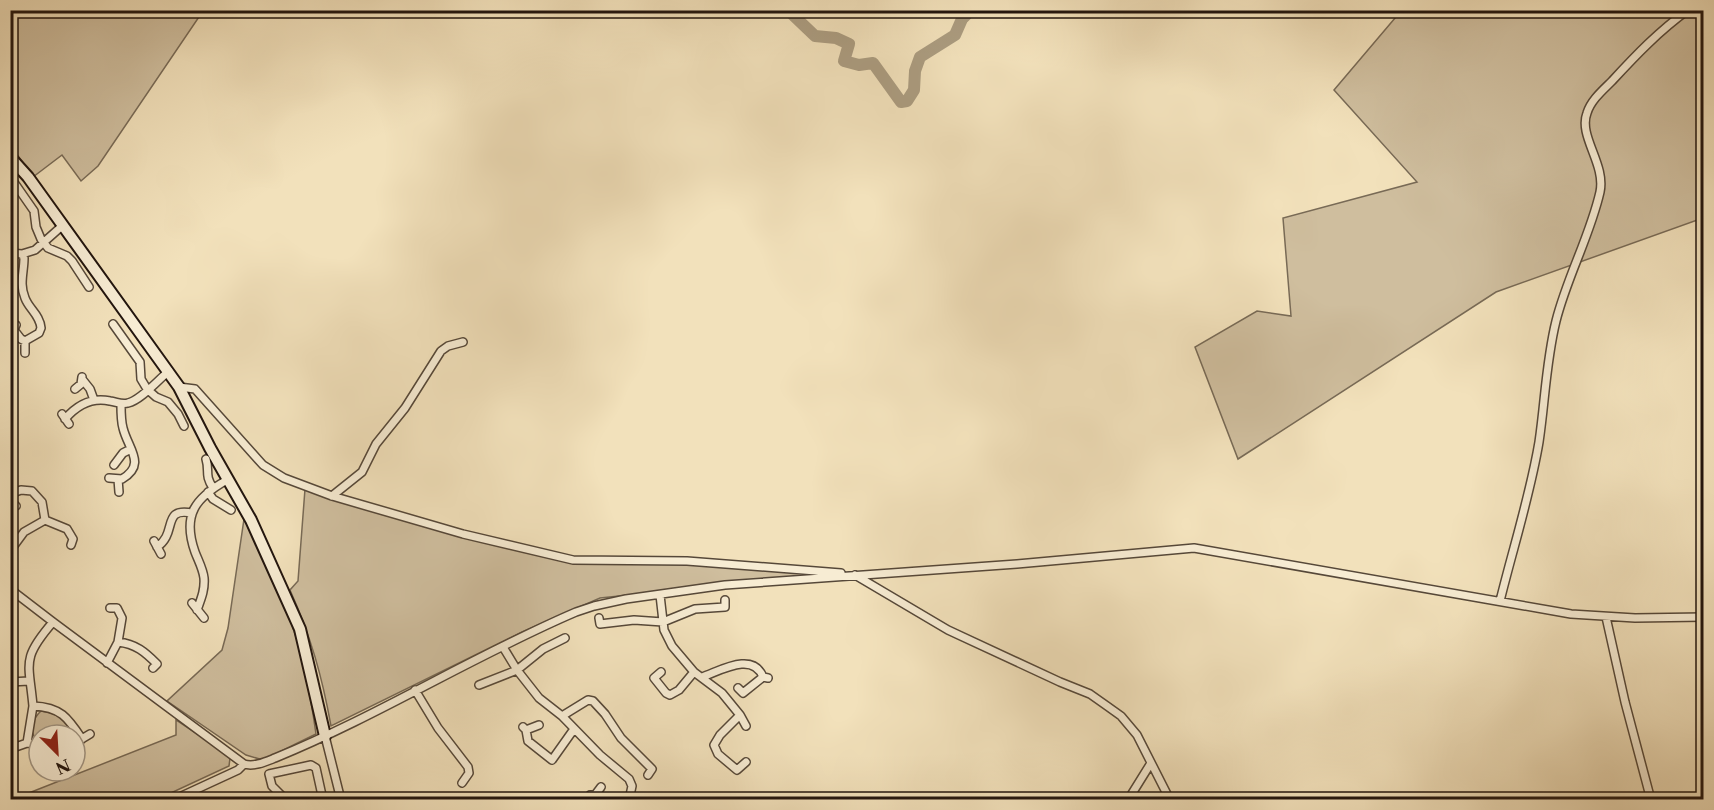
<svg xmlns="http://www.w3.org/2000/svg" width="1714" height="810" font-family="'Libre Caslon Text',serif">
<rect width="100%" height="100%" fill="#f2e1bb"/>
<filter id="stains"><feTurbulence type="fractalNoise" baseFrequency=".00333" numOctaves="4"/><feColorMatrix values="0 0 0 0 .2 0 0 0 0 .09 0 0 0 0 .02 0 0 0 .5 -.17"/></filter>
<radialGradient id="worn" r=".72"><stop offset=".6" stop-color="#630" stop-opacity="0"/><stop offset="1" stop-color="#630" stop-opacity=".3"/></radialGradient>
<path fill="#cfbe9e" stroke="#786a56" stroke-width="1.5" d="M10,11h193l-105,155 -17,15 -19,-26 -29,22 -22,-31z
M1401,11h302v207l-207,74 -258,167 -43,-112 62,-36 34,5 -8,-98 134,-36 -83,-92z
M305,489l154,47 112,27h110l57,3 85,9 -223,23 -78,34 -191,94c-9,-50 -20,-89 -41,-136l8,-9z
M244,519c17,35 35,69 48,106 12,35 19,73 24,109l-53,26 -17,-5 -79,-54 55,-51 6,-22z
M41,711c17,2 26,9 33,24h-35v5l-3,-1c-7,-8 -3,-21 5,-28z
M176,720l33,22 21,16 -1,8 -71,33 -147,1 165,-65z"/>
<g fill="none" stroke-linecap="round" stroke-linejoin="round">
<path stroke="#ab9c80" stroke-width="12" d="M794,10l-1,5 22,21 21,2 13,6 -5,17 15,4 14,-2 28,39 6,-1 7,-11 1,-19 5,-14 35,-22 7,-16 9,-9"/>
<g stroke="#564839" stroke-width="10">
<path id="street" d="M11,178l23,33 2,16 5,12 7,9 19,8 5,5 17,26
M10,253l12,1 2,4c0,14 -5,26 1,40 4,11 15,17 16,30l-2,5 -14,8 -4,-2 -7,-9 2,-5
M22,254l13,-4 27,-24
M113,324l27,38 1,17 6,10 9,8 12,5 10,12 6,12
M25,341v12
M82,379l8,10 4,11
M179,387l16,2 68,76 21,13 48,18 131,38 110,26 114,1 154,12
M75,389l6,-5 1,-7
M62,414l7,10
M65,419c12,-14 27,-22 45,-18 7,1 12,4 18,2 13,-3 30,-23 41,-32
M206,459c4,13 -2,15 7,29
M114,465l9,-12 8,-4
M109,478l13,1c25,-15 6,-30 1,-51 -2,-7 -2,-16 -2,-24
M118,479l1,13
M208,492l5,7 18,11
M10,494l11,-4 11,1 10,11 3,18 -21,12 -14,19
M332,496l30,-24 14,-28 29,-36 36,-57 7,-5 15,-4
M10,500l6,6
M45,520l22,9 6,10 -2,6
M154,541l7,13
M157,547c21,-14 4,-40 35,-34
M855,575l93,55 112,52 30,12 17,12 14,10 16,19 33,65
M10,589l43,33 191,142c10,3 21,-2 31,-6 103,-42 198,-102 301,-146l18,-6 32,-7 99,-14 292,-21 177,-16 377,66 64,4 69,-1
M660,595l4,35 8,16 22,26 28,21 18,22
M1500,601c13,-53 30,-105 39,-159 6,-40 7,-81 17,-121 11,-44 34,-85 44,-129 6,-28 -22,-56 -13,-79 4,-13 16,-23 25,-32 24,-26 47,-50 76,-71
M192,603l12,15
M110,608h7l5,10 -4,24
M197,610c4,-11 8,-20 7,-32 -1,-9 -6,-18 -9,-26 -13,-37 0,-54 32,-72
M1606,617l19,85 26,98
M599,618l1,6 34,-4 29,2 32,-13 30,-2v-7
M503,647l14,23 22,28 23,18 38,39 29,24 3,7 -3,14
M107,663l11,-21c18,2 27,10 39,22l-4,4
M661,672l-7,6 12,15 4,2 9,-5 15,-18
M702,677c18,-6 51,-26 61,0
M10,682l19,-1
M479,685l38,-15 26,-21 22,-11
M738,688l5,5 20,-16 5,1
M415,690l23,38 30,39 1,6 -7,10
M33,706c-4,-44 -12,-47 20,-84
M562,716l26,-16 5,1 12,13 16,24 31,31 -4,6
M523,727l3,3 2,11 24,19 22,-31
M526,730l13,-5
M325,736l16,64
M27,743l6,-37c28,1 35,12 49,33
M75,743l15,-9
M10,749l17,-6 12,1
M746,762l-9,8 -19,-16 -4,-9 6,-10 20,-20 6,11
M590,795h5l5,5
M595,795l6,-8
M173,800l65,-30 6,-6
M286,800l-14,-14 -3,-12 42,-9 5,3 7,32
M1128,800l23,-37"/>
</g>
<g stroke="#22150e" stroke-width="14">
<path id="secondary" d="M10,157l18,20 151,210 31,61 41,72 49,109 25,107"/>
</g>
<use href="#street" stroke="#f7ecd3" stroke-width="7"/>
<use href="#secondary" stroke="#f7ecd3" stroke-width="10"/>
</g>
<rect width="1714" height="810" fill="none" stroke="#f2e1bb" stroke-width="36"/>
<rect x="12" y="12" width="1690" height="786" fill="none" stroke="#22150e" stroke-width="3"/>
<rect x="18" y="18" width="1678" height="774" fill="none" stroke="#22150e" stroke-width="1.5"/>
<g transform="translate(57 753) rotate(156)"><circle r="28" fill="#f7ecd3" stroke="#a29684" stroke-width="1.5"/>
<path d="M0-4.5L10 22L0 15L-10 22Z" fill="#8f2418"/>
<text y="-9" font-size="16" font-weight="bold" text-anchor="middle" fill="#22150e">N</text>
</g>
<rect width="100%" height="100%" filter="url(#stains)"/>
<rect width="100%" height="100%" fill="url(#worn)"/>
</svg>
